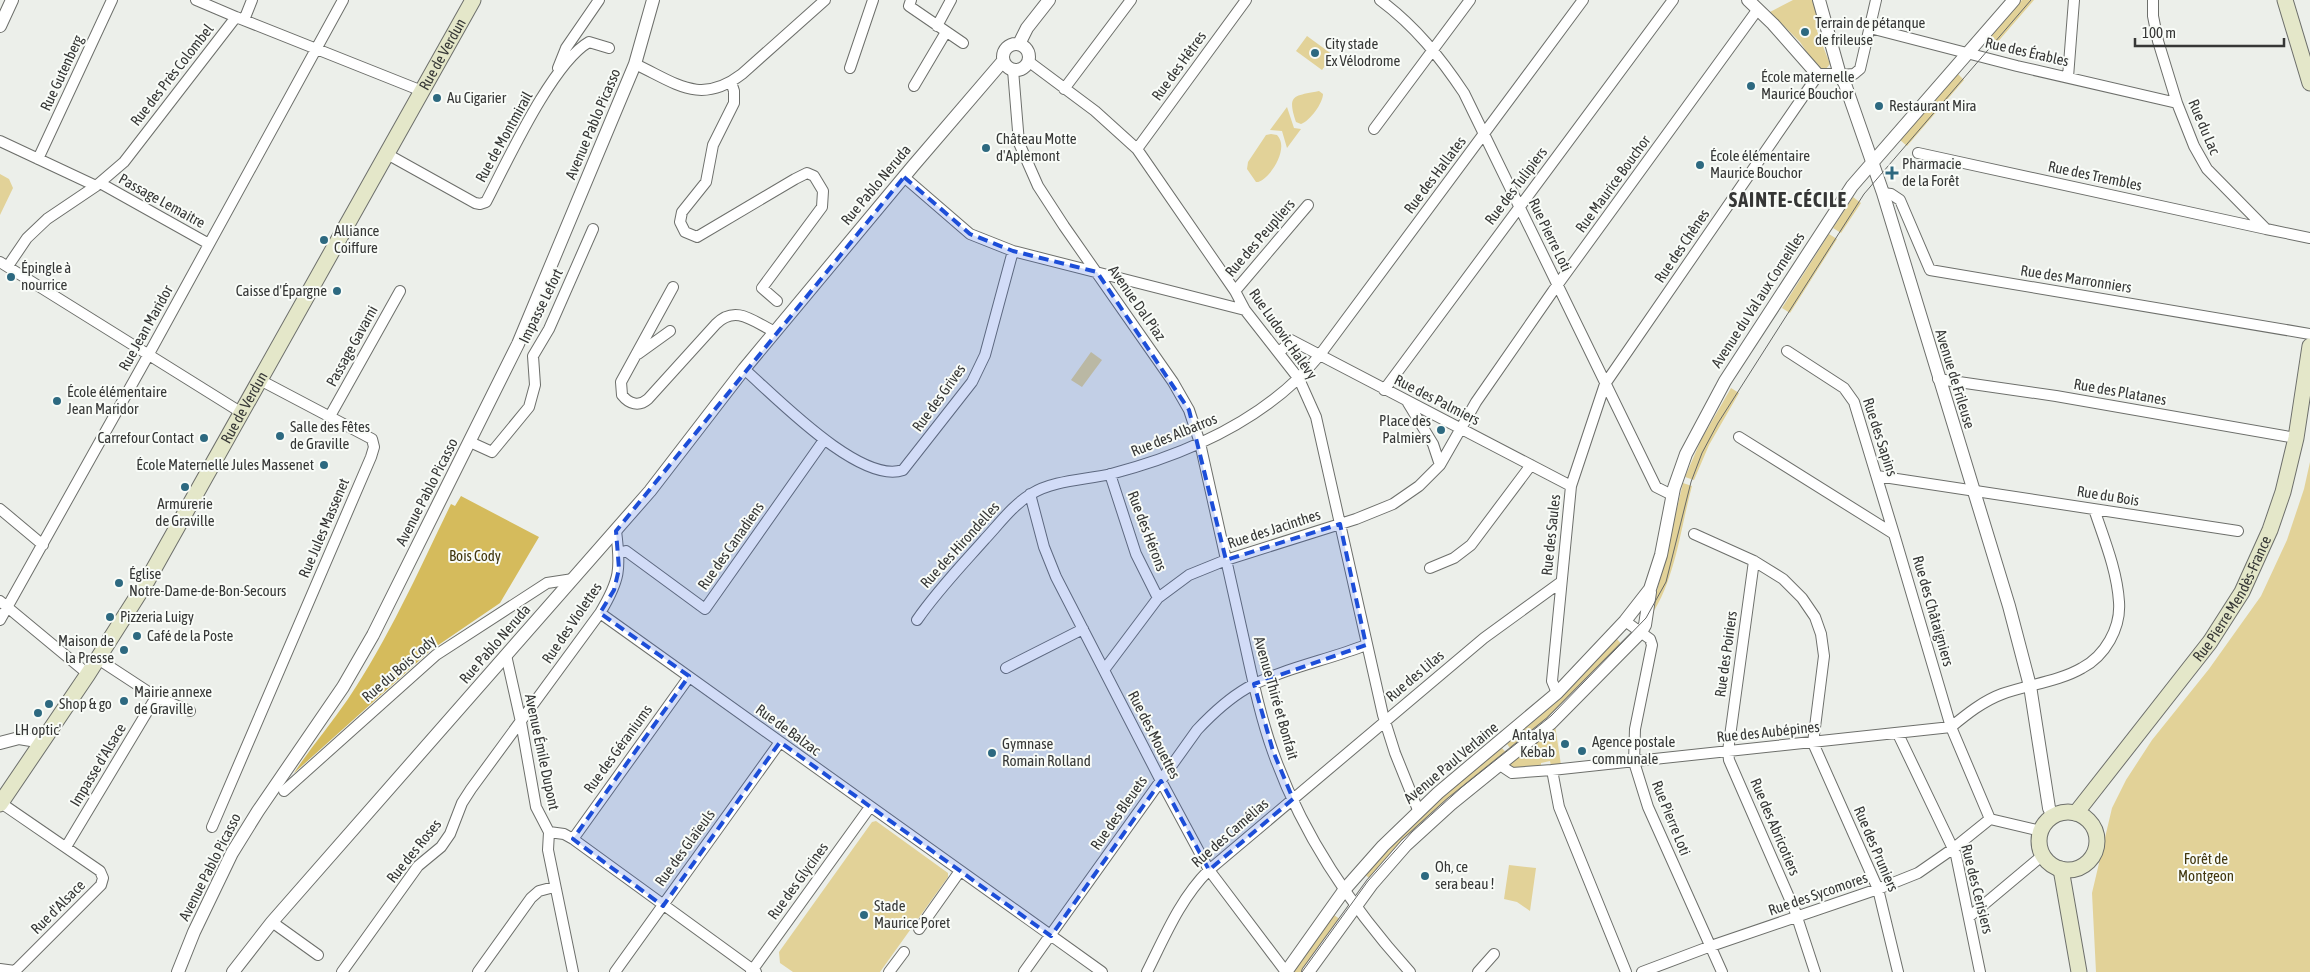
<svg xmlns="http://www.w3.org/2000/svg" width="2310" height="972" font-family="'Asap Condensed',sans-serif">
<rect width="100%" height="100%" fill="#ecefea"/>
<path fill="#e2d298" d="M1793,0h19l7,18 -2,13 13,33 -5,6 -9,-4 -16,-24 -30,-30z
M2022,0h12l-39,45 -7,-6z
M1307,36l26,19 -11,15 -26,-19z
M1958,74l6,6 -57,66 -7,-6z
M1319,91l4,3c0,9 -13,27 -22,30l-5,-2c-9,-27 -3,-26 23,-31z
M1287,107l7,21 7,1 -14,19 -5,-17 -12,-1z
M1271,134l6,1c14,14 -10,48 -21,47l-9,-13 1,-7 18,-27z
M0,174l9,5 4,9 -13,27z
M1853,197l8,6 -20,30 -8,-5z
M1829,234l8,5 -47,74 -8,-5z
M1091,352l11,8 -20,27 -11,-7z
M1731,388l8,5 -30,52 -15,35 -9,-3 16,-37z
M2310,462v510h-214l-4,-79 20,-85 14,-28 26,-40 57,-71 52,-73 26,-56 17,-51z
M1683,483l9,3c-12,44 -16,91 -41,130z
M1617,639l6,7 -110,106 -6,-8 47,-40z
M1555,725l6,40 -10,1 -1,-5 -9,2v4l-27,2 -3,-3v-4z
M1502,748l6,7 -136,125 -8,-6c41,-47 89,-88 138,-126z
M876,821l72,52v4l-68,95h-87l-13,-9 -1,-11 93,-130z
M1509,865l27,3 -6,43 -13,-9 -13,-3z
M1334,915l7,5 -37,52h-11z"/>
<path fill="#d5bb5c" d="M461,496l78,41 -39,66 -69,47 -137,123c17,-26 37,-49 54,-74 41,-61 71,-129 103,-195l4,2z"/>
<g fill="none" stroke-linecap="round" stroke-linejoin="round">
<g stroke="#6d6f6b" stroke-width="12">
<path id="minor" d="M196,0l40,17
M911,0l-2,6 54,37
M1380,0c35,26 60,57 84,93l192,394 16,8
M2153,0v16l5,25 19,62 17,43 13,23 59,60 44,9
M244,20l8,-20
M937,26l14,-26
M1870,28l147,38 160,37
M1028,61l67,50 42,38 98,142 10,19 54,69 17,38 67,298 12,38 23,57
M635,64c41,19 65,42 107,10l83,-74
M558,68l8,-20 33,-48
M850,68l23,-68
M1013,70l6,73 19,43 26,40 109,156 16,28 11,33c14,63 28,126 42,188 9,40 17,82 31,121 29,82 79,156 137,220
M1840,75l14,-1 6,-5 16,-69
M2068,77l6,-77
M731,82l3,9v12l-21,42 -7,37 -24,30 -2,10 5,10 12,5 98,-58 12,-6 7,3 9,15 -1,16 -60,81 15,13
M914,86l32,-54
M1064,89l67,-89
M1374,129l96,-129
M0,141l96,45
M1137,149l109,-149
M1918,153l348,76
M387,154l88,49 5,1 6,-2c21,-40 66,-139 103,-160l20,6
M38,159l74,-159
M904,177l66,57 43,17 232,59
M100,183l109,61
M1883,193l8,1 9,6 30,70 380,64
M0,262l242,151
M8,266l19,-28 20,-19 49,-33 28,-24 112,-145 186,74
M673,287l-52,95 1,13c7,9 17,12 26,4l68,-75c20,-20 38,-2 59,8
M1235,291l73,-86
M1787,351l57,37 10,14 40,132
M1279,353l12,-13 280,146
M638,354l32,-23
M744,369c31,27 116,116 159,101l69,-88 13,-27 28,-104
M1938,379l118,17 240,42
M1384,390l289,-390
M1408,403l25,41 7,21
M330,416l70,-125
M1739,437l155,97 57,193 39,92
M470,442l22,10 37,-45 6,-22 -2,-29 16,-27 44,-100
M1110,474l26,80 22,44
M1877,476l361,55
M1030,494l14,53 12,30 105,204 48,89 77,102
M0,509l43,36
M1694,534l60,27 29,18 19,19 13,19 6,17 3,22 -11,87 65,146 20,83
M619,553l7,-2 79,58 119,-169
M1754,561l-26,190 1,9 66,151 20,61
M1430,568l24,-10 17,-13 60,-80
M0,601l88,73
M600,613l502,359
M0,620l145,-259 198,-361
M917,620c20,-29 45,-55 68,-81 14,-15 28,-34 46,-45 23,-14 54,-14 80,-20 77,-20 156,-55 208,-118l264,-356
M1625,621l25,18 2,6 -17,84 -1,33 14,45 74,165
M506,655l15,67 15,85 13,25 -1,18 25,122
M98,659l58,38 34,14
M1006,668l77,-39
M1104,670l54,-72 31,-23 37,-15 130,-41 37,-15 26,-18 21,-21 36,-63 77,-111 205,-282
M1557,693l-5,-12 19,-195 34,-102 213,-309
M1898,734l58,121 24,117
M1500,765l12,8 40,-3 399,-43c16,-13 32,-26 51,-33 25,-9 58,-13 80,-26 23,-12 39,-40 37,-66 -2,-32 -15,-63 -25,-93
M1552,770l7,37 67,165
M284,791l152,-136 111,-72 26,-4
M1990,819l51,12
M212,827l159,-370 3,-10 -2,-8 -112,-59
M549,832l15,2 9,5 183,133
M573,839l116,-162
M66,847l90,-150
M1969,917l74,-62
M272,922l46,33
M919,929l41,-58
M0,969l15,2 86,-86 2,-7 -3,-7 -99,-68
M342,972l76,-106 23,-19 9,-13 12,-31 9,-14 129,-176c20,-33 21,-44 16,-82
M478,972l53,-74 8,-7 15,-4
M615,972l165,-230
M751,972l119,-165
M889,972l15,-20
M1024,972l173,-242c15,-16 31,-31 50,-42 34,-19 81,-28 119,-43
M1147,972c18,-36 33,-73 62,-102l275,-232 77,-56
M1478,972l16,-18
M1642,972l69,-26 167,-57 40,-16 36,-25 36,-29"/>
</g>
<g stroke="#6d6f6b" stroke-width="14">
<path id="tertiary" d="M1748,0l25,24 45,51h22
M1819,0l21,75 5,9 38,109 126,413 21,80 19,122 4,8
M0,26l12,-26
M1003 57a13 13 0 1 1 26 0a13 13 0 1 1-26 0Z
M1019,44l8,-16 22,-28
M0,743l19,-5 24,4
M178,972l16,-40 38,-79 26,-42 85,-124 30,-52 145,-291 117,-280 18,-64
M233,972l39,-50 378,-431 94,-122 169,-203 90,-105
M1286,972l59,-83 38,-43 55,-53 119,-100 68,-72 25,-32 11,-34 13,-67 12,-34 39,-73 127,-195 162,-186
M1308,972l64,-88 34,-39 45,-41 100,-81 90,-91 4,-7 5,-33"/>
</g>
<g stroke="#6d6f6b" stroke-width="17">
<g id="secondary">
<path d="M2285,0l25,83"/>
<path id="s1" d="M0,804l88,-130 59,-93 326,-581"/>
<circle cx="2068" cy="841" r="29"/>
<path id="s2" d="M2076,813l134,-171 32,-50 28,-62 13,-38 13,-54 14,-92"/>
<path d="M2061,869l18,103"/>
</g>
</g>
<use href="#minor" stroke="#fff" stroke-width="10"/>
<use href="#tertiary" stroke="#fff" stroke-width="12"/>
<use href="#secondary" stroke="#e4e7c9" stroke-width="15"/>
<path stroke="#666866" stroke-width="1" d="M1302,972l66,-91 44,-49 50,-45 89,-71 95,-98 20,-36 25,-100 11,-29 16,-30 146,-229 167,-194"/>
</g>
<path fill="#1d4ed8" fill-opacity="0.2" stroke="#1d4ed8" stroke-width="4" stroke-dasharray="10 6" stroke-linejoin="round" d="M904,177l66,57 43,17 84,21 92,138 37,150 114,-36 26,121 -112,39 19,67 20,48 -84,71 -48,-89 -110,155 -271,-194 -117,164 -90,-67 116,-163 -89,-63 14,-23 5,-21 -3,-38z"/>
<g fill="#2d6980" stroke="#f9fcf8" stroke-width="2">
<circle cx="1805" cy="32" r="5"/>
<circle cx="1315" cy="53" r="5"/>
<circle cx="1751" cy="86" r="5"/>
<circle cx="437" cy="98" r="5"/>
<circle cx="1879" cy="106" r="5"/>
<circle cx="986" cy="148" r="5"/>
<circle cx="1700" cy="165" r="5"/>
<path d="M1889.5 165.5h5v5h5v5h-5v5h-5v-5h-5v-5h5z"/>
<circle cx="324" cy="240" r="5"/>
<circle cx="11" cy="277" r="5"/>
<circle cx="337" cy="291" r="5"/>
<circle cx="57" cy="401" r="5"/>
<circle cx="1441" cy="430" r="5"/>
<circle cx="280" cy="436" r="5"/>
<circle cx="204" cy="438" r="5"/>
<circle cx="324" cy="465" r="5"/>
<circle cx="185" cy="487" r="5"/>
<circle cx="119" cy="583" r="5"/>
<circle cx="110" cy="617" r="5"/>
<circle cx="137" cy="636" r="5"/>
<circle cx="124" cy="650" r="5"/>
<circle cx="124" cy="701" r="5"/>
<circle cx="49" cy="704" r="5"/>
<circle cx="38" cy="713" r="5"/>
<circle cx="1565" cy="744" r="5"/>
<circle cx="1582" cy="751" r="5"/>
<circle cx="992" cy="753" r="5"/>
<circle cx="1425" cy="876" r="5"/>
<circle cx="864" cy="915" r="5"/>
</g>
<g text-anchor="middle" stroke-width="4" stroke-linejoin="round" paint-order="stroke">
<g font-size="15" fill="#363736" stroke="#f9fcf8" text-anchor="start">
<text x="1815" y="28">Terrain de pétanque<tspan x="1815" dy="17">de frileuse</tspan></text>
<text x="1325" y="49">City stade<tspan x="1325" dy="17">Ex Vélodrome</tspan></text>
<text x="1761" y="82">École maternelle<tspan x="1761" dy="17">Maurice Bouchor</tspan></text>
<text x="447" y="103">Au Cigarier</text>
<text x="1889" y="111">Restaurant Mira</text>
<text x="996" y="144">Château Motte<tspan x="996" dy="17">d'Aplemont</tspan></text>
<text x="1710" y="161">École élémentaire<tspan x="1710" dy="17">Maurice Bouchor</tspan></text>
<text x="1902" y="169">Pharmacie<tspan x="1902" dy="17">de la Forêt</tspan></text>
<text x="334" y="236">Alliance<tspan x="334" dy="17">Coiffure</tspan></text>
<text x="21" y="273">Épingle à<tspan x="21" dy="17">nourrice</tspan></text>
<text x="327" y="296" text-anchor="end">Caisse d'Épargne</text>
<text x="67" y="397">École élémentaire<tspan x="67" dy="17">Jean Maridor</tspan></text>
<text x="1431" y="426" text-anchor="end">Place des<tspan x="1431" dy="17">Palmiers</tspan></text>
<text x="290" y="432">Salle des Fêtes<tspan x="290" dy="17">de Graville</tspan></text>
<text x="194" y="443" text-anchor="end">Carrefour Contact</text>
<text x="314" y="470" text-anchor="end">École Maternelle Jules Massenet</text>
<text x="185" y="509" text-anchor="middle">Armurerie<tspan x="185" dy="17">de Graville</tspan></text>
<text x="129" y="579">Église<tspan x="129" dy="17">Notre-Dame-de-Bon-Secours</tspan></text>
<text x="120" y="622">Pizzeria Luigy</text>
<text x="147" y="641">Café de la Poste</text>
<text x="114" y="646" text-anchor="end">Maison de<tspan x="114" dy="17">la Presse</tspan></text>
<text x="134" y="697">Mairie annexe<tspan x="134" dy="17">de Graville</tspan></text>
<text x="59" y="709">Shop &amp; go</text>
<text x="38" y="735" text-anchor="middle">LH optic'</text>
<text x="1555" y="740" text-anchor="end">Antalya<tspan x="1555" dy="17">Kebab</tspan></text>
<text x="1592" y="747">Agence postale<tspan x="1592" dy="17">communale</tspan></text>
<text x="1002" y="749">Gymnase<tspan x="1002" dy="17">Romain Rolland</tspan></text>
<text x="1435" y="872">Oh, ce<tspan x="1435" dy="17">sera beau !</tspan></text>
<text x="874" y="911">Stade<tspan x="874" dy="17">Maurice Poret</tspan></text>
</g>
<g font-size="15" fill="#363736" stroke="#f9fcf8">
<text transform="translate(2027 52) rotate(13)" y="5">Rue des Érables</text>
<text dy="5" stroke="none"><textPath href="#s1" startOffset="871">Rue de Verdun</textPath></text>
<text transform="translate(1179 66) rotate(-54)" y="5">Rue des Hêtres</text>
<text transform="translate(62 73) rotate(-65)" y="5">Rue Gutenberg</text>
<text transform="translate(172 75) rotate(-52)" y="5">Rue des Près Colombel</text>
<text transform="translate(593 124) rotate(-67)" y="5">Avenue Pablo Picasso</text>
<text transform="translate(2204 127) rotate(67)" y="5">Rue du Lac</text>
<text transform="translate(504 137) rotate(-61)" y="5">Rue de Montmirail</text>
<text transform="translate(1435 175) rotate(-53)" y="5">Rue des Hallates</text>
<text transform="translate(2095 176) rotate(12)" y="5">Rue des Trembles</text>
<text transform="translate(1613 184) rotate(-54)" y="5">Rue Maurice Bouchor</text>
<text transform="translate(876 185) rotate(-50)" y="5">Rue Pablo Neruda</text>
<text transform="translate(1516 186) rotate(-53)" y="5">Rue des Tulipiers</text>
<text transform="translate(162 201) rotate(29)" y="5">Passage Lemaitre</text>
<text transform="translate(1550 235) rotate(64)" y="5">Rue Pierre Loti</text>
<text transform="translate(1260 238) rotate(-49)" y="5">Rue des Peupliers</text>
<text transform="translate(1682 246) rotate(-56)" y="5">Rue des Chênes</text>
<text transform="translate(2076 279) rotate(9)" y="5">Rue des Marronniers</text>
<text transform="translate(1758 300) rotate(-57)" y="5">Avenue du Val aux Corneilles</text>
<text transform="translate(1137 303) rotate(55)" y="5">Avenue Dal Piaz</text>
<text transform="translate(541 306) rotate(-64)" y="5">Impasse Lefort</text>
<text transform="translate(146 328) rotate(-61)" y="5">Rue Jean Maridor</text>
<text transform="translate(1283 334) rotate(55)" y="5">Rue Ludovic Halévy</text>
<text transform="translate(352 346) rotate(-61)" y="5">Passage Gavarni</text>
<text transform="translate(1955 379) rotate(73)" y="5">Avenue de Frileuse</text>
<text transform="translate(2120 392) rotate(10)" y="5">Rue des Platanes</text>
<text transform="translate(939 398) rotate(-54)" y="5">Rue des Grives</text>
<text transform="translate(1437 400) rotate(27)" y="5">Rue des Palmiers</text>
<text dy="5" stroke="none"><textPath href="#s1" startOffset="466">Rue de Verdun</textPath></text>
<text transform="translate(1174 435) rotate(-22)" y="5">Rue des Albatros</text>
<text transform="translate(1880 437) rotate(72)" y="5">Rue des Sapins</text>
<text transform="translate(427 492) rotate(-63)" y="5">Avenue Pablo Picasso</text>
<text transform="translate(2108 496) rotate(9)" y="5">Rue du Bois</text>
<text transform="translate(324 528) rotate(-67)" y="5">Rue Jules Massenet</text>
<text transform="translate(1274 529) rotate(-18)" y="5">Rue des Jacinthes</text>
<text transform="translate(1147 531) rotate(69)" y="5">Rue des Hérons</text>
<text transform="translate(1551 535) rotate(-84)" y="5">Rue des Saules</text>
<text transform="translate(960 545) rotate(-48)" y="5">Rue des Hirondelles</text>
<text transform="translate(731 546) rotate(-55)" y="5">Rue des Canadiens</text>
<text dy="5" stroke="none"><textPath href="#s2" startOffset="266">Rue Pierre Mendès-France</textPath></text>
<text transform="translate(1933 611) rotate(74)" y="5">Rue des Châtaigniers</text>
<text transform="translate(572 623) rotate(-56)" y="5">Rue des Violettes</text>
<text transform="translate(495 644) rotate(-49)" y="5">Rue Pablo Neruda</text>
<text transform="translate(1726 654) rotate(-82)" y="5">Rue des Poiriers</text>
<text transform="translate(399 669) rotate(-41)" y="5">Rue du Bois Cody</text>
<text transform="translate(1415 676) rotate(-40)" y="5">Rue des Lilas</text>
<text transform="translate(1276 698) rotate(74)" y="5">Avenue Thiré et Bonfait</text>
<text transform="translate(788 730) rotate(36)" y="5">Rue de Balzac</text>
<text transform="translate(1768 732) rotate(-6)" y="5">Rue des Aubépines</text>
<text transform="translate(1154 735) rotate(63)" y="5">Rue des Mouettes</text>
<text transform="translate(618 749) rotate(-54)" y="5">Rue des Géraniums</text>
<text transform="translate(542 752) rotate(78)" y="5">Avenue Émile Dupont</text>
<text transform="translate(1451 763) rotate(-40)" y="5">Avenue Paul Verlaine</text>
<text transform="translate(98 765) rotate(-59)" y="5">Impasse d'Alsace</text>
<text transform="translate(1119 813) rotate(-55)" y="5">Rue des Bleuets</text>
<text transform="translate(1671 818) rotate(68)" y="5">Rue Pierre Loti</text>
<text transform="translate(1775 827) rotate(67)" y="5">Rue des Abricotiers</text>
<text transform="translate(1230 833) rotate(-41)" y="5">Rue des Camélias</text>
<text transform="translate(685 848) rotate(-54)" y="5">Rue des Glaïeuls</text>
<text transform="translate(1876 849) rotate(67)" y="5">Rue des Pruniers</text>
<text transform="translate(414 851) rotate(-51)" y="5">Rue des Roses</text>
<text transform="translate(210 867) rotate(-63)" y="5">Avenue Pablo Picasso</text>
<text transform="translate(798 881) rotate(-54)" y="5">Rue des Glycines</text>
<text transform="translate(1977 889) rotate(76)" y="5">Rue des Cerisiers</text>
<text transform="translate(1818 894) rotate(-19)" y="5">Rue des Sycomores</text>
<text transform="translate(58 907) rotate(-45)" y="5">Rue d'Alsace</text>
</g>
<g font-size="15" fill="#42370e" stroke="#f9fcf8">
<text x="475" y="561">Bois Cody</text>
<text x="2206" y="864">Forêt de<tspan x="2206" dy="17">Montgeon</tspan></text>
</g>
<g font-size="20" font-weight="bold" letter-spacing="1" fill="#363736" stroke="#f9fcf8">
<text x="1788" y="207">SAINTE-CÉCILE</text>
</g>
</g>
<path d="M2135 38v8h149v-8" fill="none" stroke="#363736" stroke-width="2.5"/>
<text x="2142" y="38" font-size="15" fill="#363736" stroke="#f9fcf8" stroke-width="4" paint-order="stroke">100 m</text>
</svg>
